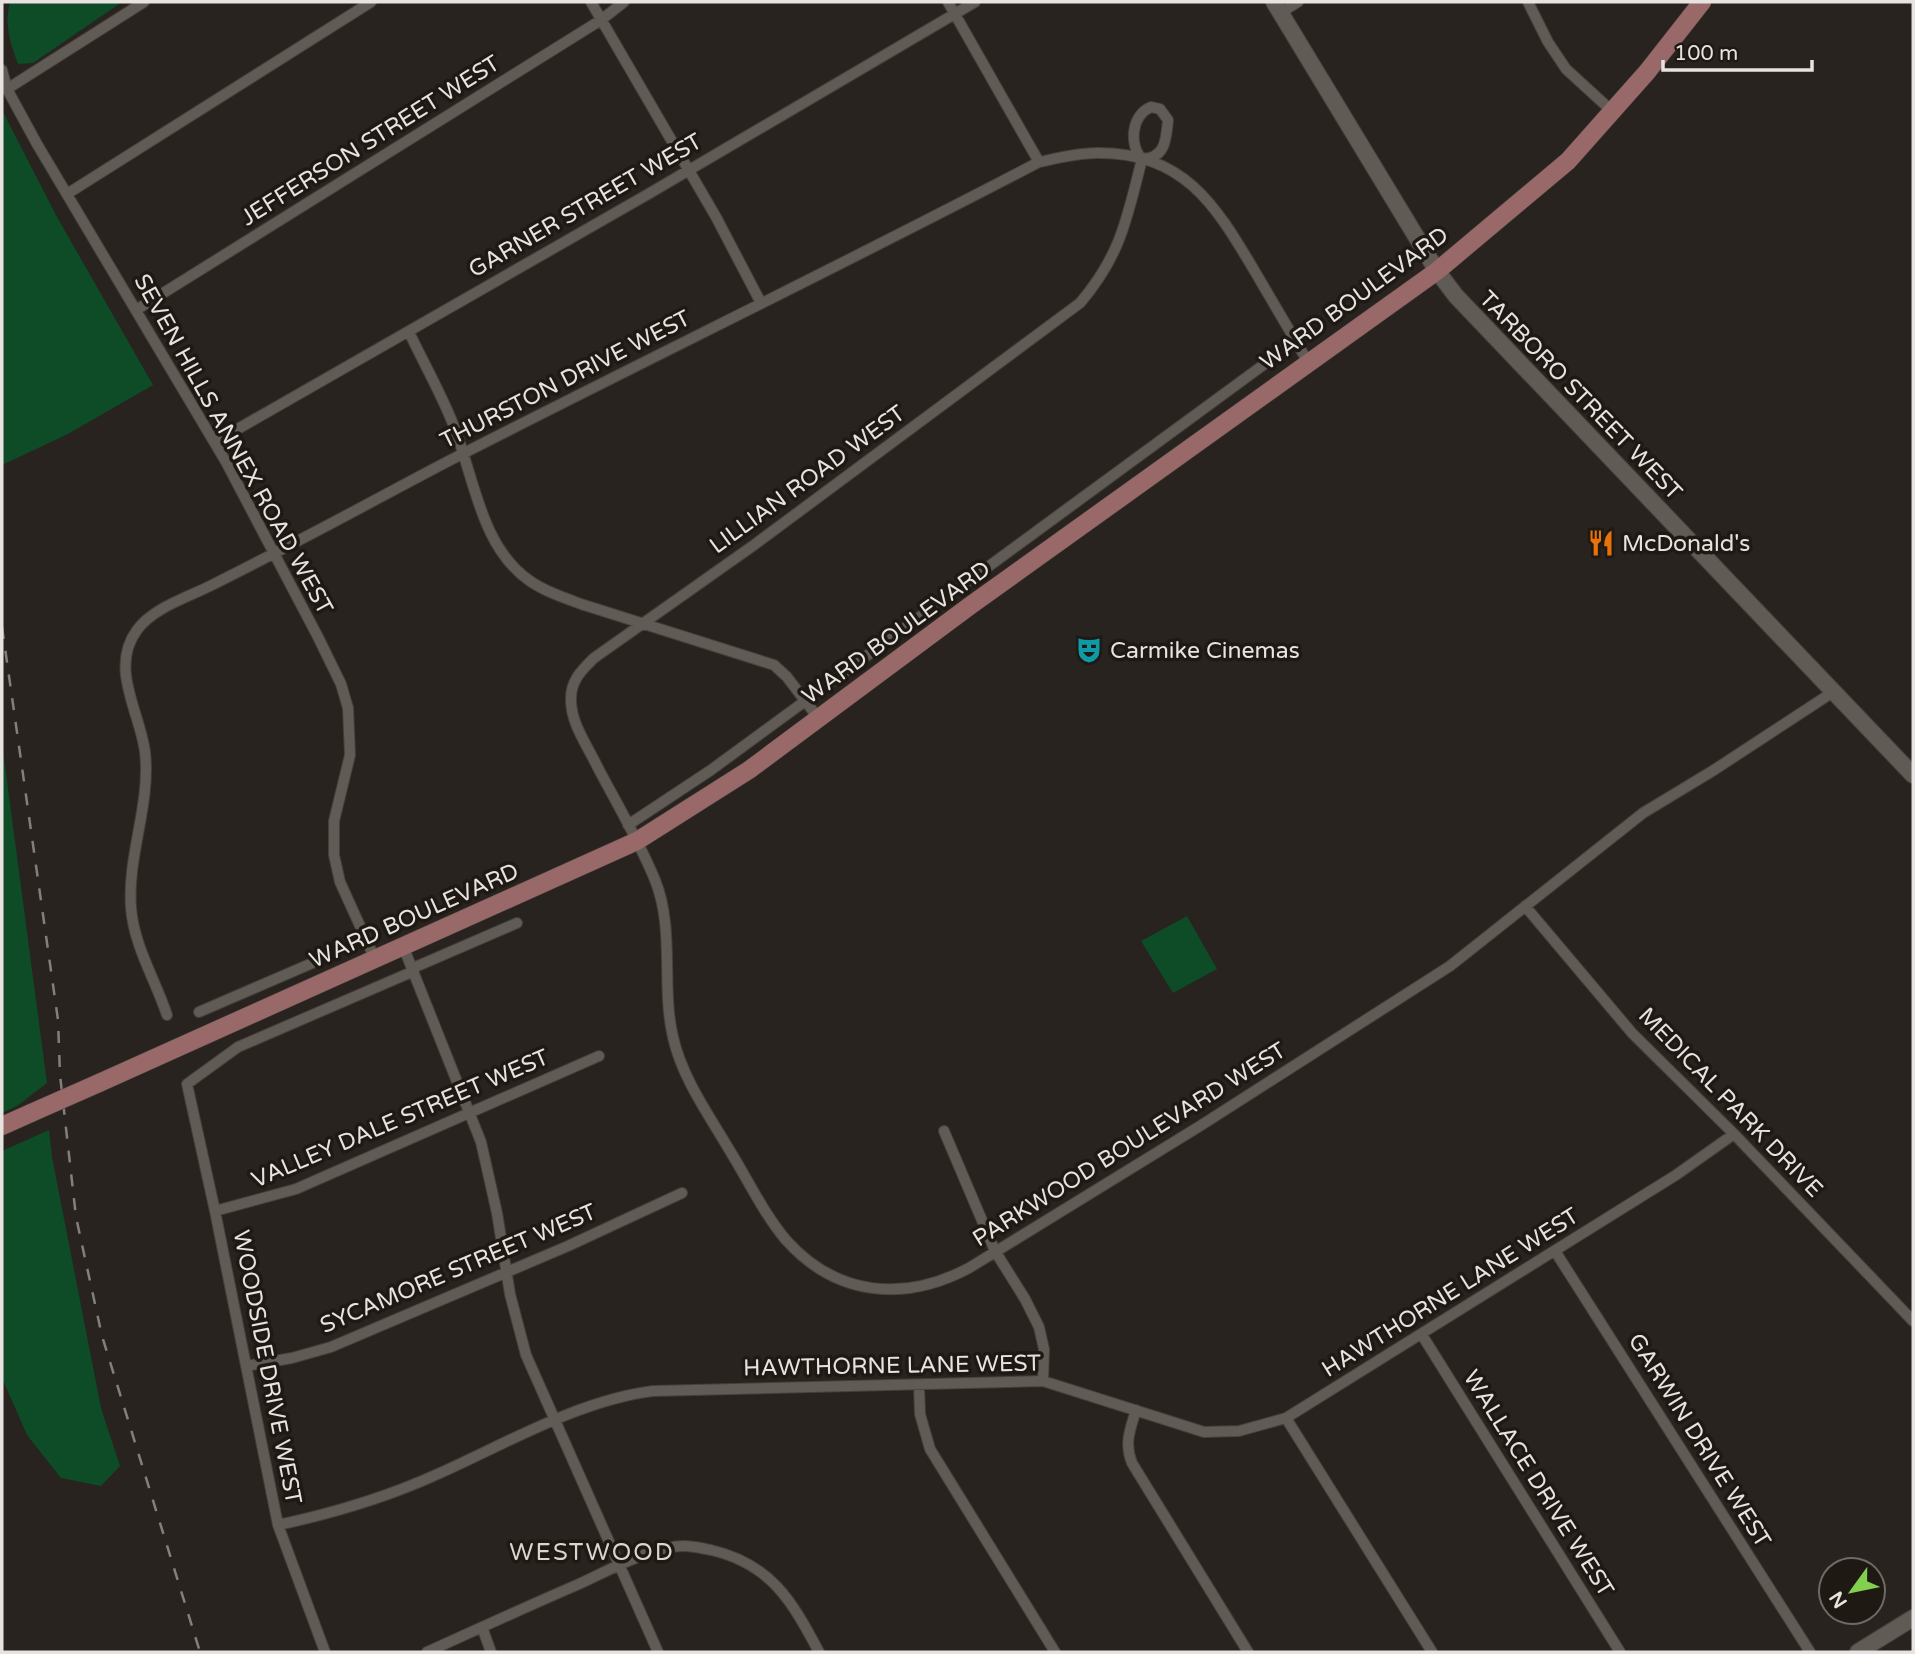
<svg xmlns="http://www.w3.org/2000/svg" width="1915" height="1654" font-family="'Varela Round',sans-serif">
<rect width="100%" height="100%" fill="#28231e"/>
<path fill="#0d4c26" d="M10,2h112l-89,61 -15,1c-8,-22 -14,-40 -8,-62z
M2,110l55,107 96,168 -85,49 -66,31z
M2,743l45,340 -30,23 -15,7z
M1187,916l30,53 -44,24 -32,-52z
M49,1130l3,27 49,251 19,58 -19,20 -40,-8 -34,-43 -25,-57v-227z"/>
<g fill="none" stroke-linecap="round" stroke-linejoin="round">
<g stroke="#44403c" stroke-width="12">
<path id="street" d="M591,2l125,215 45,86
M948,2l91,160
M1528,2l20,40 18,27 47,43
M1280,13l18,-11
M2,70l5,19 30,55 189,318 92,175 23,47 7,24 2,47 -16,66v34l6,27 35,77
M7,89l137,-87
M1151,107l9,2 8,11c-2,19 -2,38 -26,39 -13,-14 -11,-44 9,-52z
M1142,159c-15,59 -21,96 -62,144l-326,242 -160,113c-12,12 -23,22 -23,40 -1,24 16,47 26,68 20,38 42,75 58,114 20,49 6,107 18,157 9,41 36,78 57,114 18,29 34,63 56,89 51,57 119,62 183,28l231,-142 250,-160 193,-153 71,-43 119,-78
M67,194l304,-192
M136,310l465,-290 23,-18
M409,332c14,30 32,61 44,92 21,51 27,123 77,157 16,11 35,17 54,24l190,60 13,12 32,42
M215,442l435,-249 325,-191
M628,825l83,-55 585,-429
M1525,906l107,127 102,101 179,187
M403,946l78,196 16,71 13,81 16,61 132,297
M413,968l104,-45
M199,1012l118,-51
M167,1015c-12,-36 -33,-69 -36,-107 -4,-53 20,-103 14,-156 -5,-40 -36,-84 -8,-122 16,-22 49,-32 73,-44 34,-17 67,-34 101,-52 52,-27 104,-56 157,-83 190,-97 382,-190 571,-289 19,-4 38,-9 58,-9 86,-1 118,51 157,117 18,31 36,61 54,92
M944,1131l51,120 30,48 14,28 5,22 -1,32
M215,1211l81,-22 303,-133
M1555,1251l255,401
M1422,1335l198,317
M246,1366l46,-8 39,-11 237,-101 114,-53
M919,1385l1,29 10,35 125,203
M1136,1410c-6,20 -12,33 -4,53l116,189
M1286,1418l146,234
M278,1525c56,-12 110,-28 162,-52 67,-30 140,-73 213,-82l390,-10 161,51 35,-1 47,-13 390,-243 58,-41
M482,1627l9,25
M325,1652l-47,-127 -63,-314 -28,-127 51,-37 176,-76
M427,1652c51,-23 101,-46 152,-68 28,-13 59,-30 89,-36 15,-4 28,-1 43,2 60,14 81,51 108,102"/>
</g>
<g stroke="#44403c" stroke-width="18">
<path id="secondary" d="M1274,2l163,269 19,25 457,479
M1858,1652l55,-34"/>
</g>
<g stroke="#44403c" stroke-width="19">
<path id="primary" d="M99,1083l538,-242 112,-71 222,-165 466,-334 131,-110 79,-89 55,-70
M2,1126l29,-13"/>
</g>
<use href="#street" stroke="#615b55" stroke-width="10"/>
<use href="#secondary" stroke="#615b55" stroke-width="16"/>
<use href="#primary" stroke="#996869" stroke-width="18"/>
<path stroke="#847f7b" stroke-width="2.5" stroke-dasharray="12 12" stroke-linecap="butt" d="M2,627l56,393 2,55 16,142 26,119 98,316"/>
<g stroke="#44403c" stroke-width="19" stroke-linecap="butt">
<path id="primary-bridge" d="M31,1113l68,-30"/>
</g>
<use href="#primary-bridge" stroke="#996869" stroke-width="18"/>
</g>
<defs>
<g id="restaurant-bare" transform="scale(2.1)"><path d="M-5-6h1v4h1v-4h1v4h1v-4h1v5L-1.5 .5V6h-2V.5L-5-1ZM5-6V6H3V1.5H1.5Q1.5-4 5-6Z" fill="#e8710a" stroke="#1f1914" stroke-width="2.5" paint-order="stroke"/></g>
<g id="theatre-bare" transform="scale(2.1)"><path d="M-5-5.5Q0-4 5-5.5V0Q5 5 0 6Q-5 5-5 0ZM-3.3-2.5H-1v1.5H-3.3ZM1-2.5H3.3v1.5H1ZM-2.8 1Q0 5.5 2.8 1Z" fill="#0f9aa8" stroke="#1f1914" stroke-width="2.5" paint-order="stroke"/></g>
</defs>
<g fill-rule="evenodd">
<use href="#restaurant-bare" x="1601" y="543"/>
<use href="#theatre-bare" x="1089" y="650"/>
</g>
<g text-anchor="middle" stroke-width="7" stroke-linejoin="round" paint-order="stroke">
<g font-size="23" fill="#e7e3e0" stroke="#1f1914">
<text transform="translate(370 140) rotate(-32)" y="8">JEFFERSON STREET WEST</text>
<text transform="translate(585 205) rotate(-30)" y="8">GARNER STREET WEST</text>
<text transform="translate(1354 298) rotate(-36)" y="8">WARD BOULEVARD</text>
<text transform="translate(565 379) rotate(-27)" y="8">THURSTON DRIVE WEST</text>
<text transform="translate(1581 395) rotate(46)" y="8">TARBORO STREET WEST</text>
<text transform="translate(234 444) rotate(61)" y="8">SEVEN HILLS ANNEX ROAD WEST</text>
<text transform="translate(807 479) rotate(-36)" y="8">LILLIAN ROAD WEST</text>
<text transform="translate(896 632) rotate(-36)" y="8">WARD BOULEVARD</text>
<text transform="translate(414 915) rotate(-24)" y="8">WARD BOULEVARD</text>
<text transform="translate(1731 1102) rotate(46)" y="8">MEDICAL PARK DRIVE</text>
<text transform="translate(400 1118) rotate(-23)" y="8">VALLEY DALE STREET WEST</text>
<text transform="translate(1129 1144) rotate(-32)" y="8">PARKWOOD BOULEVARD WEST</text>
<text transform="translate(458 1268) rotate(-23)" y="8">SYCAMORE STREET WEST</text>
<text transform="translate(1450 1292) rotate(-32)" y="8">HAWTHORNE LANE WEST</text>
<text transform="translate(892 1365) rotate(-1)" y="8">HAWTHORNE LANE WEST</text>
<text transform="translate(268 1367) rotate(79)" y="8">WOODSIDE DRIVE WEST</text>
<text transform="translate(1700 1440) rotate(58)" y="8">GARWIN DRIVE WEST</text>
<text transform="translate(1539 1483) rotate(58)" y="8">WALLACE DRIVE WEST</text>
</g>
<g font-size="23" fill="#e7e3e0" stroke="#1f1914" text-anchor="start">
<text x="1622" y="551">McDonald's</text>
<text x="1110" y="658">Carmike Cinemas</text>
</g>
<g font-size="24" letter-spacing="2" fill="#dcd4ce" stroke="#1f1914">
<text x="592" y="1560">WESTWOOD</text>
</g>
</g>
<rect width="1915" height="1654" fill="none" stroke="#e7e3e0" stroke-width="7"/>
<g transform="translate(1852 1591) rotate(237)"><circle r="33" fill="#1f1914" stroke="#6f6a66" stroke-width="2"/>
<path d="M0-5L12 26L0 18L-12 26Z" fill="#83d04e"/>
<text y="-10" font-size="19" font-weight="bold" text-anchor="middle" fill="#e7e3e0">N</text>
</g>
<path d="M1663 60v10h149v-10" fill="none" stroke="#e7e3e0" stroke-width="3.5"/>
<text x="1674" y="60" font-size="21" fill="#e7e3e0" stroke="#1f1914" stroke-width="5" paint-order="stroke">100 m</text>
</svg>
